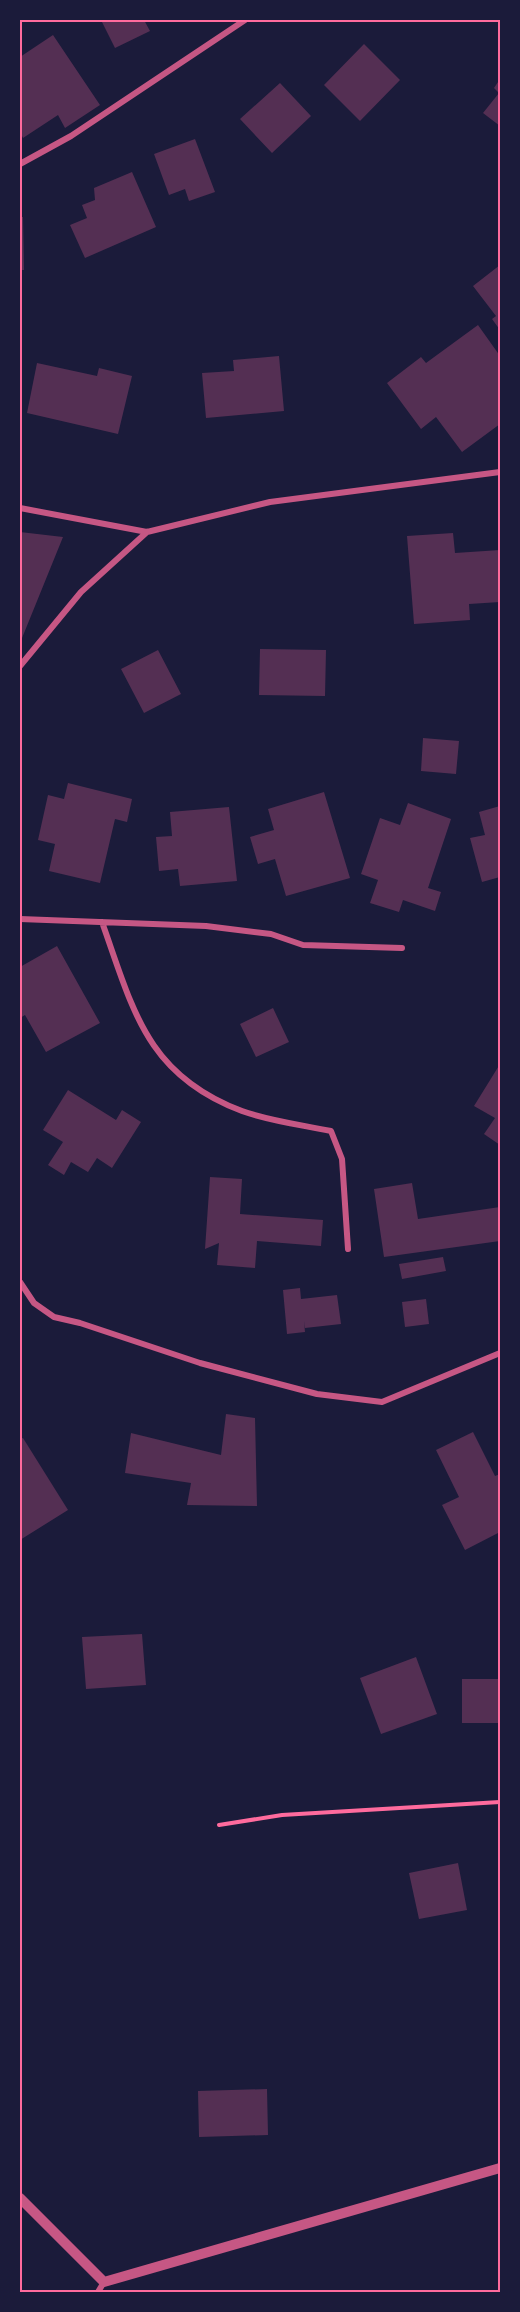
<svg xmlns="http://www.w3.org/2000/svg" width="520" height="2312" font-family="Helvetica,sans-serif">
<rect width="100%" height="100%" fill="#1b1b3a"/>
<path fill="#542f53" d="M101,20h43l6,11 -35,17z
M53,35l47,70 -35,23 -7,-13 -35,23 -3,-6v-75z
M364,44l36,36 -40,41 -36,-36z
M500,79v47l-17,-13 16,-20 -5,-5z
M280,83l31,33 -39,37 -32,-34z
M195,139l20,53 -26,9 -4,-12 -16,6 -15,-41z
M132,172l24,55 -71,31 -15,-33 17,-7 -5,-13 13,-5 -1,-12z
M20,217h3l1,53h-4z
M500,265v65l-8,-11 4,-3 -23,-30z
M478,325l22,31v68l-38,28 -26,-35 -15,12 -34,-46 34,-26 5,6z
M279,356l5,55 -78,7 -4,-45 32,-2 -1,-11z
M37,363l60,13 2,-8 33,8 -14,58 -91,-21z
M20,532l43,5 -43,106z
M453,533l2,20 45,-3v52l-31,2 1,16 -56,4 -7,-88z
M260,649l66,1 -1,46 -66,-1z
M158,650l23,44 -37,19 -23,-44z
M423,738l36,3 -3,33 -35,-3z
M68,783l64,16 -5,23 -12,-3 -15,64 -51,-12 6,-27 -17,-4 10,-45 16,4z
M324,792l26,86 -64,18 -11,-37 -17,5 -8,-27 24,-7 -6,-21z
M408,803l43,16 -23,69 13,4 -6,19 -32,-11 -4,12 -29,-9 8,-23 -17,-6 19,-56 20,7z
M500,806v71l-18,5 -12,-44 15,-3 -6,-23z
M229,807l8,74 -57,5 -2,-17 -19,2 -3,-34 16,-1 -2,-24z
M57,946l43,77 -54,29 -21,-37 -5,3v-51z
M273,1008l16,34 -33,15 -16,-33z
M500,1064v81l-16,-11 11,-16 -21,-12z
M68,1090l48,30 6,-10 19,12 -29,46 -15,-10 -9,14 -17,-10 -7,13 -16,-10 15,-23 -20,-12z
M210,1177l32,2 -2,35 83,6 -2,26 -64,-5 -2,27 -38,-3 2,-22 -14,6z
M412,1183l6,36 82,-12v34l-116,16 -10,-68z
M443,1257l3,14 -44,8 -3,-15z
M300,1288l1,11 36,-4 4,29 -36,4 -1,-7 1,11 -18,2 -4,-44z
M426,1299l3,25 -24,3 -3,-25z
M226,1414l29,4 2,88 -70,-1 4,-22 -66,-10 6,-40 90,22z
M473,1432l22,44 5,-2v58l-35,18 -23,-45 17,-8 -23,-47z
M23,1438l45,72 -48,30v-101z
M142,1634l4,51 -60,4 -4,-52z
M416,1657l21,57 -56,20 -21,-56z
M462,1679h38v44h-38z
M458,1863l9,47 -48,9 -10,-46z
M267,2089l1,46 -69,2 -1,-46z"/>
<g fill="none" stroke-linecap="round" stroke-linejoin="round">
<path stroke="#ff6b9d" stroke-width="4" d="M219,1825l63,-10 218,-13"/>
<path stroke="#c65784" stroke-width="6" d="M20,164l51,-28 174,-116
M20,508l127,24 123,-30 230,-30
M20,666l61,-74 66,-60
M20,919l186,7 65,8 32,11 99,3
M102,922c31,87 44,153 140,189 28,10 60,14 89,20l11,28 6,90
M20,1282l14,21 20,14 26,6 120,40 117,31 65,8 118,-49
M98,2292l6,-10"/>
<path stroke="#c65784" stroke-width="10" d="M20,2198l84,84 396,-114"/>
</g>
<rect width="520" height="2312" fill="none" stroke="#1b1b3a" stroke-width="42"/>
<rect x="21" y="21" width="478" height="2270" fill="none" stroke="#ff6b9d" stroke-width="2"/>
</svg>
